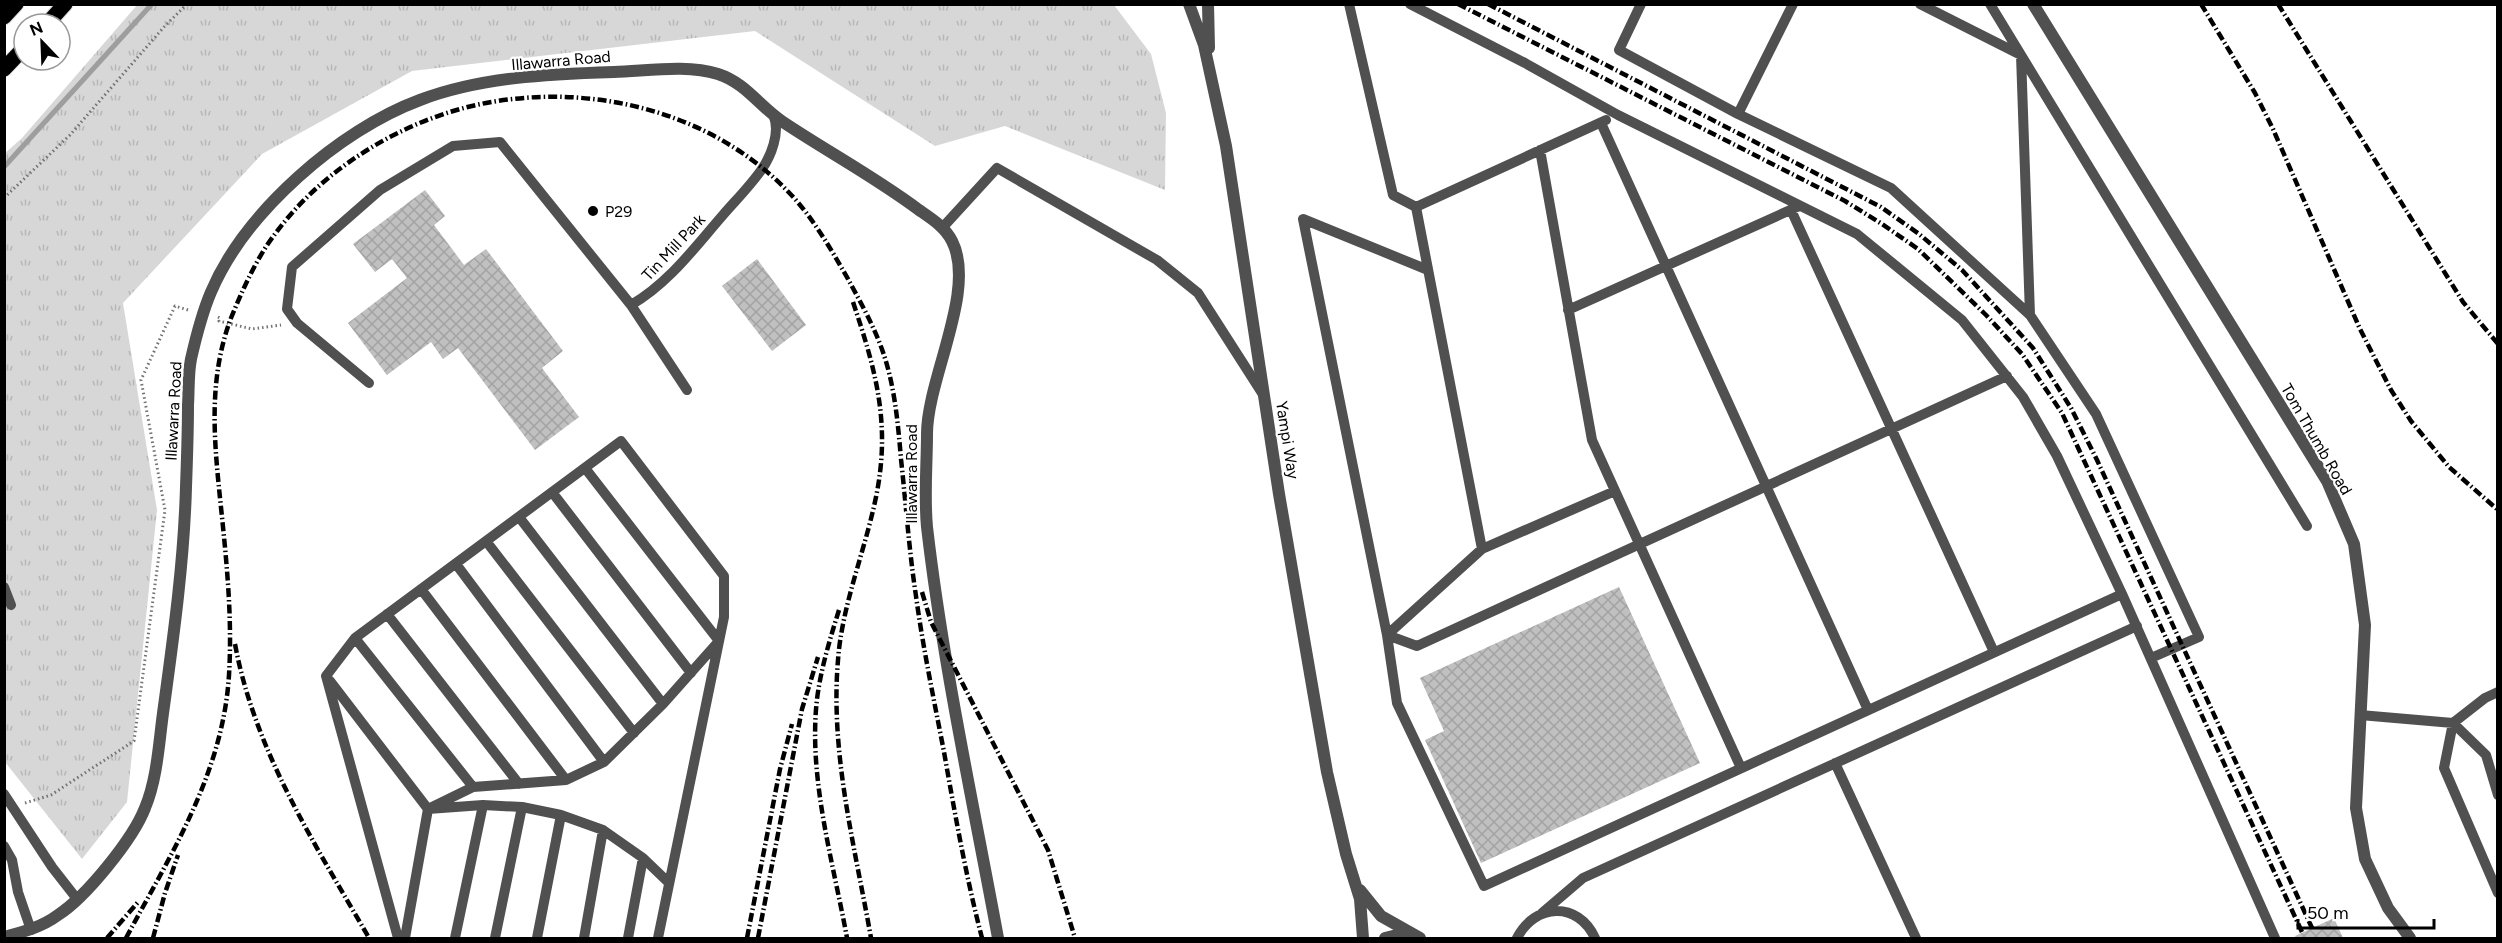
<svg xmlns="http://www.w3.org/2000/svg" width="2502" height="943" font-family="Figtree,sans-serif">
<defs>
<pattern id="grass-tufts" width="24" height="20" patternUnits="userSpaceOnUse" patternTransform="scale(1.5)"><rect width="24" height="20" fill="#d7d7d7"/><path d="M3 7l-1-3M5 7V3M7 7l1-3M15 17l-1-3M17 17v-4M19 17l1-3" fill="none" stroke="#b7b7b7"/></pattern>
<pattern id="building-cross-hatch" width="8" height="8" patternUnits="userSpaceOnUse" patternTransform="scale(1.5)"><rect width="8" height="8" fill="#c0c0c0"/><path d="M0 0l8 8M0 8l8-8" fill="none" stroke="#a3a3a3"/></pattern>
</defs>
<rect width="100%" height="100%" fill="#fff"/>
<path fill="url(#grass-tufts)" d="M138,4l976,1 37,49 15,59 -1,77 -160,-64 -70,20 -180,-115 -343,40 -150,83 -139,149 34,207 -30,292 -45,57 -77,-97 -1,-608 18,-16z"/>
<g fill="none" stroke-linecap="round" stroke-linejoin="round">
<path stroke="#9e9e9e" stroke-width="5" d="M4,167l148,-163"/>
</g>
<path fill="url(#building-cross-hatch)" d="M425,190l20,26 -11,9 30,40 22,-16 77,102 -21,17 37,49 -44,33 -77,-102 -15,11 -12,-17 -44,33 -39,-52 59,-45 -15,-19 -17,13 -22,-28z
M757,259l49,66 -34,26 -50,-65z
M1619,587l81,176 -219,100 -56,-123 19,-9 -24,-53z
M2334,918l9,20h-47l-1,-2z"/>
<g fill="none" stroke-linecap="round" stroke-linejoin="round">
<g stroke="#dbdbdb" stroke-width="17">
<path id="primary" d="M4,17l12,-13
M47,24l18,-20
M4,69l20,-21"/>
</g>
<path stroke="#727272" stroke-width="3" stroke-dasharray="1.5 3" stroke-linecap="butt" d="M4,198l66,-63 94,-108 23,-23
M218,317l2,1 -1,3 33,8 29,-4
M25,803l26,-8 83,-54 31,-231 -24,-130 34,-74 13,4"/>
<path stroke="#505050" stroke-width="10" d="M1349,4l44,191 23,12
M1410,4l115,59 93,52 239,119 105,86 61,77 34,59 65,138 153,344
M1641,4l-22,46 119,64 153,74 139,127 66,99 103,223 -48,21
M1920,4l101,51 9,260
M1990,4l317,522
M1738,114l55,-110
M1601,123l267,587
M1540,150l52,290 149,328
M1416,207l66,342
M1416,207l190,-87
M1791,210l203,442
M943,227l54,-59 160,92 41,33 66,103
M1428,270l-125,-51 84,416 10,68 87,183 638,-292
M1568,310l229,-103
M369,383l-72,-60 -10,-14 5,-42 88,-77 73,-44 47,-4 131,163
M687,390l-56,-85c38,-22 64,-58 92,-90 13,-15 28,-30 39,-46 9,-13 18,-36 12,-52
M552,492l139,181
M519,517l144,187
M486,541l148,192
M456,564l148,198
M4,587l7,18
M421,589l145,191
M387,614l132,170
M1387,635l30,11 590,-270
M1387,635l95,-86 133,-58
M355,638l118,149
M330,681l98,128 45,-22 93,-7 38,-18 59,-58 56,-63 -134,-173
M2498,692l-13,6 -32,25 -9,45 54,125
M2360,715l93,8 33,32 12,40
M1835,763l81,175
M4,794l48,73 25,32
M483,805l39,2 -27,131
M522,807l39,8 -24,123
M561,815l42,15 -19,108
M603,830l40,28 -15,80
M4,846l8,14 6,32 13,38
M643,858l25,24
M1542,913l41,-35 554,-252
M398,938l-72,-262 29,-38 266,-197 103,135v41l-66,321
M405,938l23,-129 55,-4 -28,133
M1517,938c18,-35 61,-37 78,0"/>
<path stroke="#505050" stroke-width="12" d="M1189,4l15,41 22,101 53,348 48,278 19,82 14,45 3,39
M1208,4l1,44
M2033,4l294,477 27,63 11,81 -9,183 9,51 23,49 22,30
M1360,890l21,26 39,22
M4,937c19,-5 38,-10 54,-22 28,-18 75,-76 87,-107 13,-31 14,-69 19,-102 10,-73 20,-146 22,-219 1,-28 2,-55 2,-82 1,-15 0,-31 3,-46 5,-22 11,-46 20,-67 34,-80 128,-162 209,-192 60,-23 130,-26 194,-28 33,-1 73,-8 104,2 28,9 42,33 65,48 45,30 92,55 136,88 13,9 26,17 33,31 25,49 -25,138 -25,193 0,30 -3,62 0,93 16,138 46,275 71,411
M1385,938l8,-2 17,-1"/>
<use href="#primary" stroke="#000" stroke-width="15"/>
<path stroke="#000" stroke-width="4.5" stroke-dasharray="9 3 1.5 3" stroke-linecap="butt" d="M1458,4l387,197 37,23 36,25 68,66 36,39 40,59 240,519
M1488,4l393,203 38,27 43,36 71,78 38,60 26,52 215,468
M2201,4l54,89 18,36 87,200 31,61 20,31 38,46 49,43
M2278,4l185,298 35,42
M853,302c23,69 38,122 23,195 -11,54 -34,108 -38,163 -8,94 17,187 33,278
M922,592l9,30 117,228 27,88
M839,610c-9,29 -18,58 -22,89 -9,79 16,162 30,239
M235,644c20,108 80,200 134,294
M107,938l32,-37
M126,938c45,-84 97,-165 103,-263 3,-49 -1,-99 -6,-148 -7,-71 -18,-140 8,-209 12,-29 25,-59 44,-84 49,-67 131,-116 211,-131 111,-21 233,11 309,96 21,24 37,52 53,80 13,24 27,49 36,76 11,34 14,69 17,104 5,46 8,91 15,137 7,52 18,104 28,156 11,62 22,125 38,186
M153,938l12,-45 13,-38
M747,938l33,-169 12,-45
M758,938l44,-229 16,-52"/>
</g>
<circle fill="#000" stroke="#fff" stroke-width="2" cx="593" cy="211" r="6"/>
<g text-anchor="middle" stroke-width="4.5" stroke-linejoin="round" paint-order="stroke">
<g font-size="16" fill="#000" stroke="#fff">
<text transform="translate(561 60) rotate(-5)" y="6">Illawarra Road</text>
<text transform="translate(673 247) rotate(-47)" y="6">Tin Mill Park</text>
<text transform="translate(173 411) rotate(-87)" y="6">Illawarra Road</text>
<text transform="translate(2317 439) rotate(60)" y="6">Tom Thumb Road</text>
<text transform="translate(1288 440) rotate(81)" y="6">Yampi Way</text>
<text transform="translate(911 474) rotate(-90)" y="6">Illawarra Road</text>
</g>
<g font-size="16" fill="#000" stroke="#fff" text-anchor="start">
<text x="605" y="217">P29</text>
</g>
</g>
<rect width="2502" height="943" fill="none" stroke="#000000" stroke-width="12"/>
<g transform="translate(42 42) rotate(337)"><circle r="28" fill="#ffffff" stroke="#999999" stroke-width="1.5"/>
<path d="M0-4.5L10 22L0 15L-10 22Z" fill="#000000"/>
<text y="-9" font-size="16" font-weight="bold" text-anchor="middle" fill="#000000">N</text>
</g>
<path d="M2298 919v9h136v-9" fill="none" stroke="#000000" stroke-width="3"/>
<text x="2307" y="919" font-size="18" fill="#000000" stroke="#ffffff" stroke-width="4.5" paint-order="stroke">50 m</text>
</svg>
